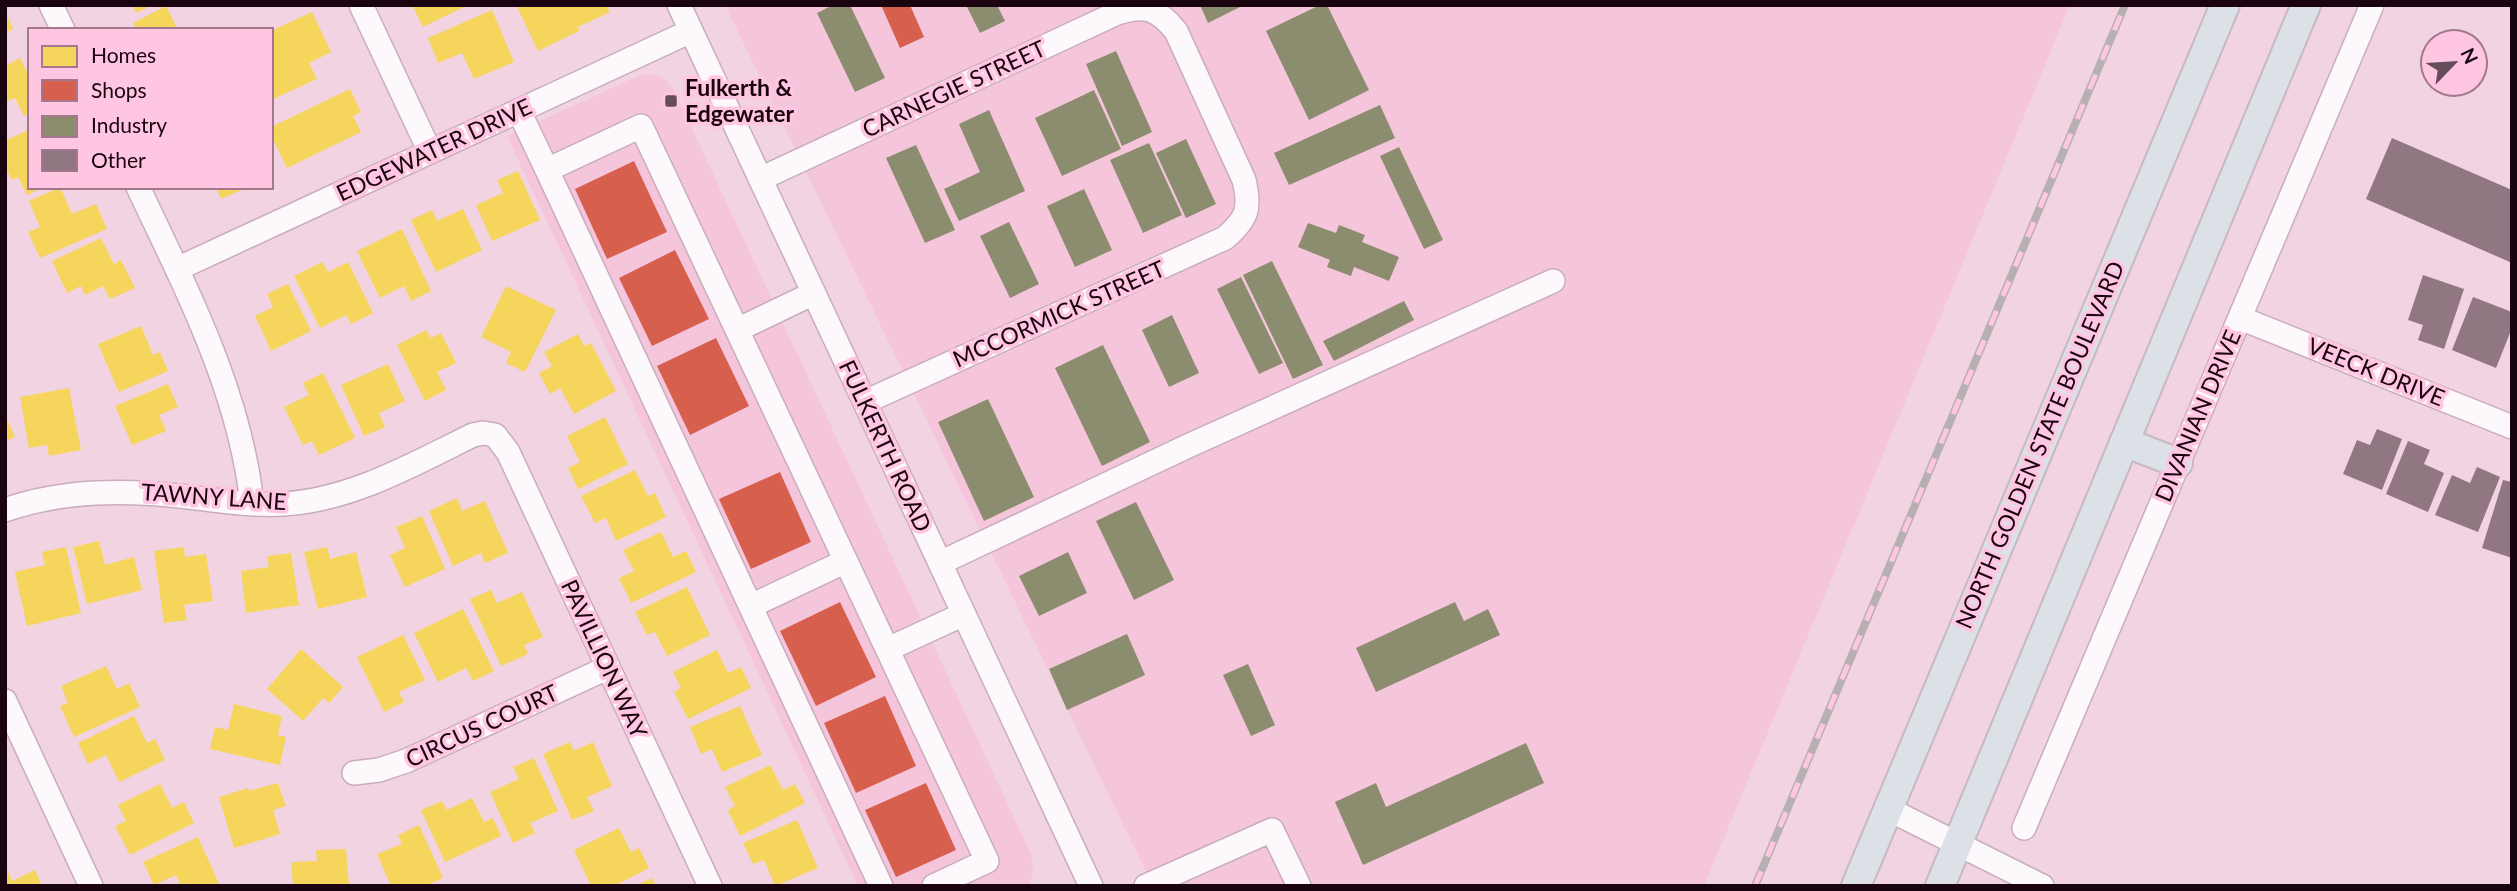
<svg xmlns="http://www.w3.org/2000/svg" width="2517" height="891" font-family="Lato,sans-serif">
<rect width="100%" height="100%" fill="#f2d3e2"/>
<path fill="#f5c5dc" d="M725,5h1345l-366,881h-551z
M643,74l16,2 8,5 7,9 357,764 3,17 -6,15h-170l-351,-750z"/>
<path fill="#f6d55c" d="M132,5h21l-17,8z
M412,5h56l-45,22z
M516,5h90l4,7 -32,15 1,4 -41,20z
M166,6l12,24h-41l-4,-7z
M492,10l22,52 -40,17 -12,-26 -24,10 -10,-25z
M5,11l8,18 -8,4z
M312,12l19,40 -22,11 8,16 -46,21v-69z
M20,58l10,20v35l-6,3 -9,-18 -10,4v-36z
M350,89l11,23 -8,4 8,16 -74,36 -16,-33v-8z
M30,129v58h14l-17,8 -9,-18 -6,3 -7,-13v-26z
M518,171l22,49 -48,21 -16,-36 27,-12 -6,-13z
M60,187l12,27 24,-10 11,25 -67,29 -12,-26 12,-5 -11,-26z
M216,187h32l-27,12z
M463,209l19,41 -46,22 -25,-52 21,-10 5,11z
M402,229l29,62 -20,10 -7,-15 -24,12 -23,-47z
M101,238l13,26 7,-4 14,28 -25,11 -7,-13 -18,9 -4,-9 -14,7 -15,-32z
M322,262l6,10 20,-10 25,51 -22,11 -5,-9 -26,13 -26,-52z
M288,284l23,47 -40,20 -16,-35 18,-9 -6,-13z
M506,286l50,24 -31,62 -19,-9 5,-11 -30,-15z
M141,326l12,29 7,-3 8,19 -49,21 -21,-48z
M426,330l5,8 10,-5 15,30 -19,9 9,18 -21,11 -28,-56z
M578,334l6,12 7,-3 25,48 -42,23 -14,-26 -10,6 -11,-21 13,-7 -8,-14z
M388,364l17,37 -26,12 6,14 -21,9 -23,-51z
M323,373l32,65 -36,17 -7,-14 -9,4 -19,-38 25,-12 -6,-12z
M168,384l10,23 -19,8 7,16 -34,14 -17,-39z
M69,388l12,62 -32,6 -2,-11 -18,3 -9,-51z
M5,414l10,23 -10,4z
M605,417l23,47 -50,25 -10,-21 12,-6 -13,-26z
M635,470l13,26 7,-3 11,24 -50,24 -10,-23 -11,5 -14,-27z
M457,498l5,13 23,-10 23,52 -23,10 -4,-10 -28,13 -24,-55z
M422,516l23,53 -40,18 -15,-32 15,-7 -9,-21z
M661,532l12,25 13,-6 10,21 -65,31 -12,-25 15,-7 -11,-21z
M99,541l6,24 29,-8 8,33 -55,14 -14,-57z
M66,547l15,66 -54,13 -12,-54 30,-7 -3,-13z
M184,547l1,10 21,-3 7,47 -29,4 3,15 -23,3 -10,-72z
M327,547l3,12 26,-7 11,45 -49,12 -14,-57z
M291,553l8,52 -53,8 -5,-42 28,-4 -2,-11z
M687,587l23,48 -43,21 -12,-24 -8,3 -12,-23z
M491,590l6,13 25,-11 21,45 -19,8 4,9 -27,12 -31,-67z
M463,609l31,62 -21,10 -7,-13 -28,14 -24,-49z
M403,635l22,45 -26,12 5,10 -20,10 -27,-55z
M301,649l42,38 -14,16 -6,-5 -20,23 -36,-32z
M717,650l11,23 13,-6 10,21 -63,31 -14,-27 7,-4 -8,-16z
M106,666l11,23 12,-6 11,24 -66,30 -14,-31 8,-3 -7,-17z
M234,704l48,12 -4,19 8,2 -6,28 -70,-16 5,-22 13,3z
M740,706l22,49 -40,17 -10,-23 -11,5 -11,-27z
M134,716l13,27 8,-4 10,21 -46,22 -13,-27 -18,9 -10,-21z
M570,742l4,9 19,-9 19,44 -25,11 7,14 -22,9 -29,-66z
M534,758l24,53 -28,12 5,10 -22,10 -23,-51 29,-13 -6,-12z
M770,765l13,25 12,-6 10,19 -65,33 -12,-26 7,-4 -10,-19z
M278,783l8,23 -13,4 7,24 -46,14 -15,-51 29,-9 1,3z
M160,784l12,24 12,-6 10,21 -64,32 -15,-29 11,-5 -8,-16z
M472,798l12,24 9,-4 8,18 -56,26 -24,-52 21,-9 5,9z
M797,820l21,48 -43,18 -11,-26 -11,4 -10,-21z
M419,825l24,53 -18,8h-34l-14,-32 25,-10 -4,-9z
M619,828l12,24 8,-4 10,20 -35,18h-23l-17,-36z
M198,837l22,49h-39l-5,-11 -22,10 -11,-23z
M346,849l3,37h-56l-2,-24 26,-1 -1,-11z
M5,865l7,16 23,-11 7,16h-37z
M652,878l4,8h-21z"/>
<path fill="#d6604d" d="M881,5h29l14,32 -24,11z
M634,161l33,71 -60,27 -32,-70z
M675,250l34,69 -57,27 -33,-68z
M716,338l33,68 -59,29 -33,-69z
M780,472l31,70 -60,27 -32,-70z
M840,602l36,75 -60,29 -36,-75z
M885,696l31,70 -60,27 -32,-70z
M926,783l30,67 -60,27 -31,-67z"/>
<path fill="#8c8c6e" d="M833,5h17l35,73 -30,14 -38,-79z
M966,5h31l8,16 -25,12z
M1200,5h44l-36,18z
M1320,5h7l42,85 -60,30 -43,-89z
M1116,51l36,81 -30,14 -36,-82z
M1094,90l27,59 -59,27 -27,-58z
M1380,105l15,33 -106,47 -15,-32z
M989,110l36,81 -66,30 -15,-32 36,-17 -21,-48z
M1186,139l30,65 -30,14 -30,-65z
M1149,143l33,72 -39,18 -33,-73z
M916,145l39,85 -30,13 -39,-85z
M1399,147l44,93 -19,9 -44,-93z
M1084,189l28,61 -37,17 -28,-61z
M1009,222l30,62 -29,14 -30,-62z
M1308,223l28,10 3,-8 26,10 -3,7 37,15 -10,24 -35,-14 -3,9 -24,-9 3,-7 -32,-13z
M1272,261l51,104 -30,14 -50,-104z
M1241,277l42,86 -24,11 -42,-85z
M1404,301l10,19 -80,41 -11,-20z
M1172,315l27,58 -30,14 -27,-57z
M1103,345l47,97 -48,24 -47,-98z
M988,399l46,98 -50,24 -46,-99z
M1136,502l38,78 -40,20 -38,-79z
M1068,552l19,41 -48,23 -20,-40z
M1455,602l9,19 24,-12 12,26 -124,57 -20,-44z
M1127,634l18,41 -78,35 -18,-41z
M1248,664l27,61 -24,11 -28,-61z
M1526,743l18,40 -181,82 -28,-63 41,-19 10,24z"/>
<path fill="#917781" d="M2392,138l120,52v73l-146,-64z
M2423,275l41,14 -20,60 -26,-9 5,-15 -15,-5z
M2473,297l39,15v16l-16,40 -44,-18z
M2377,429l25,10 -20,51 -39,-16 14,-34 13,5z
M2408,441l22,9 -6,14 20,9 -16,39 -42,-18z
M2477,467l23,10 -22,55 -43,-17 17,-40 18,8z
M2503,480l9,2v76l-30,-10z"/>
<g fill="none" stroke-linecap="round" stroke-linejoin="round">
<g stroke="#c8aeba" stroke-width="26">
<path id="minor" d="M51,5l12,25
M361,5l69,147
M679,5l412,881
M519,111l28,59 94,-44 346,735 -53,25
M547,170l334,716
M760,179l357,-166c28,-9 40,-5 59,18l68,149c7,29 3,39 -19,58l-360,164
M138,187c48,102 102,204 114,317
M177,269l514,-238
M2240,318l272,109
M737,330l77,-37
M5,510c60,-21 122,-20 184,-13 32,4 63,9 95,7 67,-4 130,-40 189,-69l10,-2 12,2 13,17 202,434
M940,563l248,-117 365,-165
M751,606l95,-45
M888,649l76,-35
M5,701l86,185
M354,773l25,-3 27,-9 201,-93
M1888,809l154,77
M2024,828l348,-823
M1146,886l126,-56 27,56"/>
</g>
<g stroke="#c8b8c0" stroke-width="32">
<path id="major" d="M2124,442l54,21
M1856,886l369,-881
M1940,886l366,-881"/>
</g>
<use href="#minor" stroke="#fdf8fb" stroke-width="23"/>
<use href="#major" stroke="#dce1e8" stroke-width="28"/>
<g stroke="#b7b0b3" stroke-width="8">
<path id="rail" d="M1755,886l370,-881"/>
</g>
<use href="#rail" stroke="#ffc6e1" stroke-width="5" stroke-dasharray="16" stroke-linecap="butt"/>
</g>
<rect fill="#664c5a" stroke="#ffc6e1" stroke-width="2.5" x="664" y="94" width="14" height="14" rx="3.5"/>
<g text-anchor="middle" stroke-width="7" stroke-linejoin="round" paint-order="stroke">
<g font-size="23" font-weight="bold" fill="#1a0410" stroke="#ffc6e1" text-anchor="start">
<text x="685" y="96">Fulkerth &amp;<tspan x="685" dy="26">Edgewater</tspan></text>
</g>
<g font-size="23" fill="#1a0410" stroke="#ffc6e1">
<text transform="translate(954 89) rotate(-25)" y="8">CARNEGIE STREET</text>
<text transform="translate(434 150) rotate(-25)" y="8">EDGEWATER DRIVE</text>
<text transform="translate(1059 314) rotate(-24)" y="8">MCCORMICK STREET</text>
<text transform="translate(2376 372) rotate(22)" y="8">VEECK DRIVE</text>
<text transform="translate(2198 416) rotate(-67)" y="8">DIVANIAN DRIVE</text>
<text transform="translate(2040 445) rotate(-67)" y="8">NORTH GOLDEN STATE BOULEVARD</text>
<text transform="translate(885 446) rotate(65)" y="8">FULKERTH ROAD</text>
<text transform="translate(214 497) rotate(4)" y="8">TAWNY LANE</text>
<text transform="translate(604 659) rotate(65)" y="8">PAVILLION WAY</text>
<text transform="translate(482 726) rotate(-25)" y="8">CIRCUS COURT</text>
</g>
</g>
<rect width="2517" height="891" fill="none" stroke="#1a0410" stroke-width="14"/>
<rect x="28" y="28" width="245" height="161" fill="#ffc6e1" stroke="#a3788d" stroke-width="2"/>
<rect x="42" y="46" width="35" height="21" fill="#f6d55c" stroke="#a3788d" stroke-width="2"/>
<text x="91" y="63" font-size="21" fill="#1a0410">Homes</text>
<rect x="42" y="80" width="35" height="21" fill="#d6604d" stroke="#a3788d" stroke-width="2"/>
<text x="91" y="98" font-size="21" fill="#1a0410">Shops</text>
<rect x="42" y="116" width="35" height="21" fill="#8c8c6e" stroke="#a3788d" stroke-width="2"/>
<text x="91" y="133" font-size="21" fill="#1a0410">Industry</text>
<rect x="42" y="150" width="35" height="21" fill="#917781" stroke="#a3788d" stroke-width="2"/>
<text x="91" y="168" font-size="21" fill="#1a0410">Other</text>
<g transform="translate(2454 63) rotate(65)"><circle r="33" fill="#ffc6e1" stroke="#a3788d" stroke-width="2"/>
<path d="M0-5L12 26L0 18L-12 26Z" fill="#664c5a"/>
<text y="-10" font-size="19" font-weight="bold" text-anchor="middle" fill="#1a0410">N</text>
</g>
</svg>
